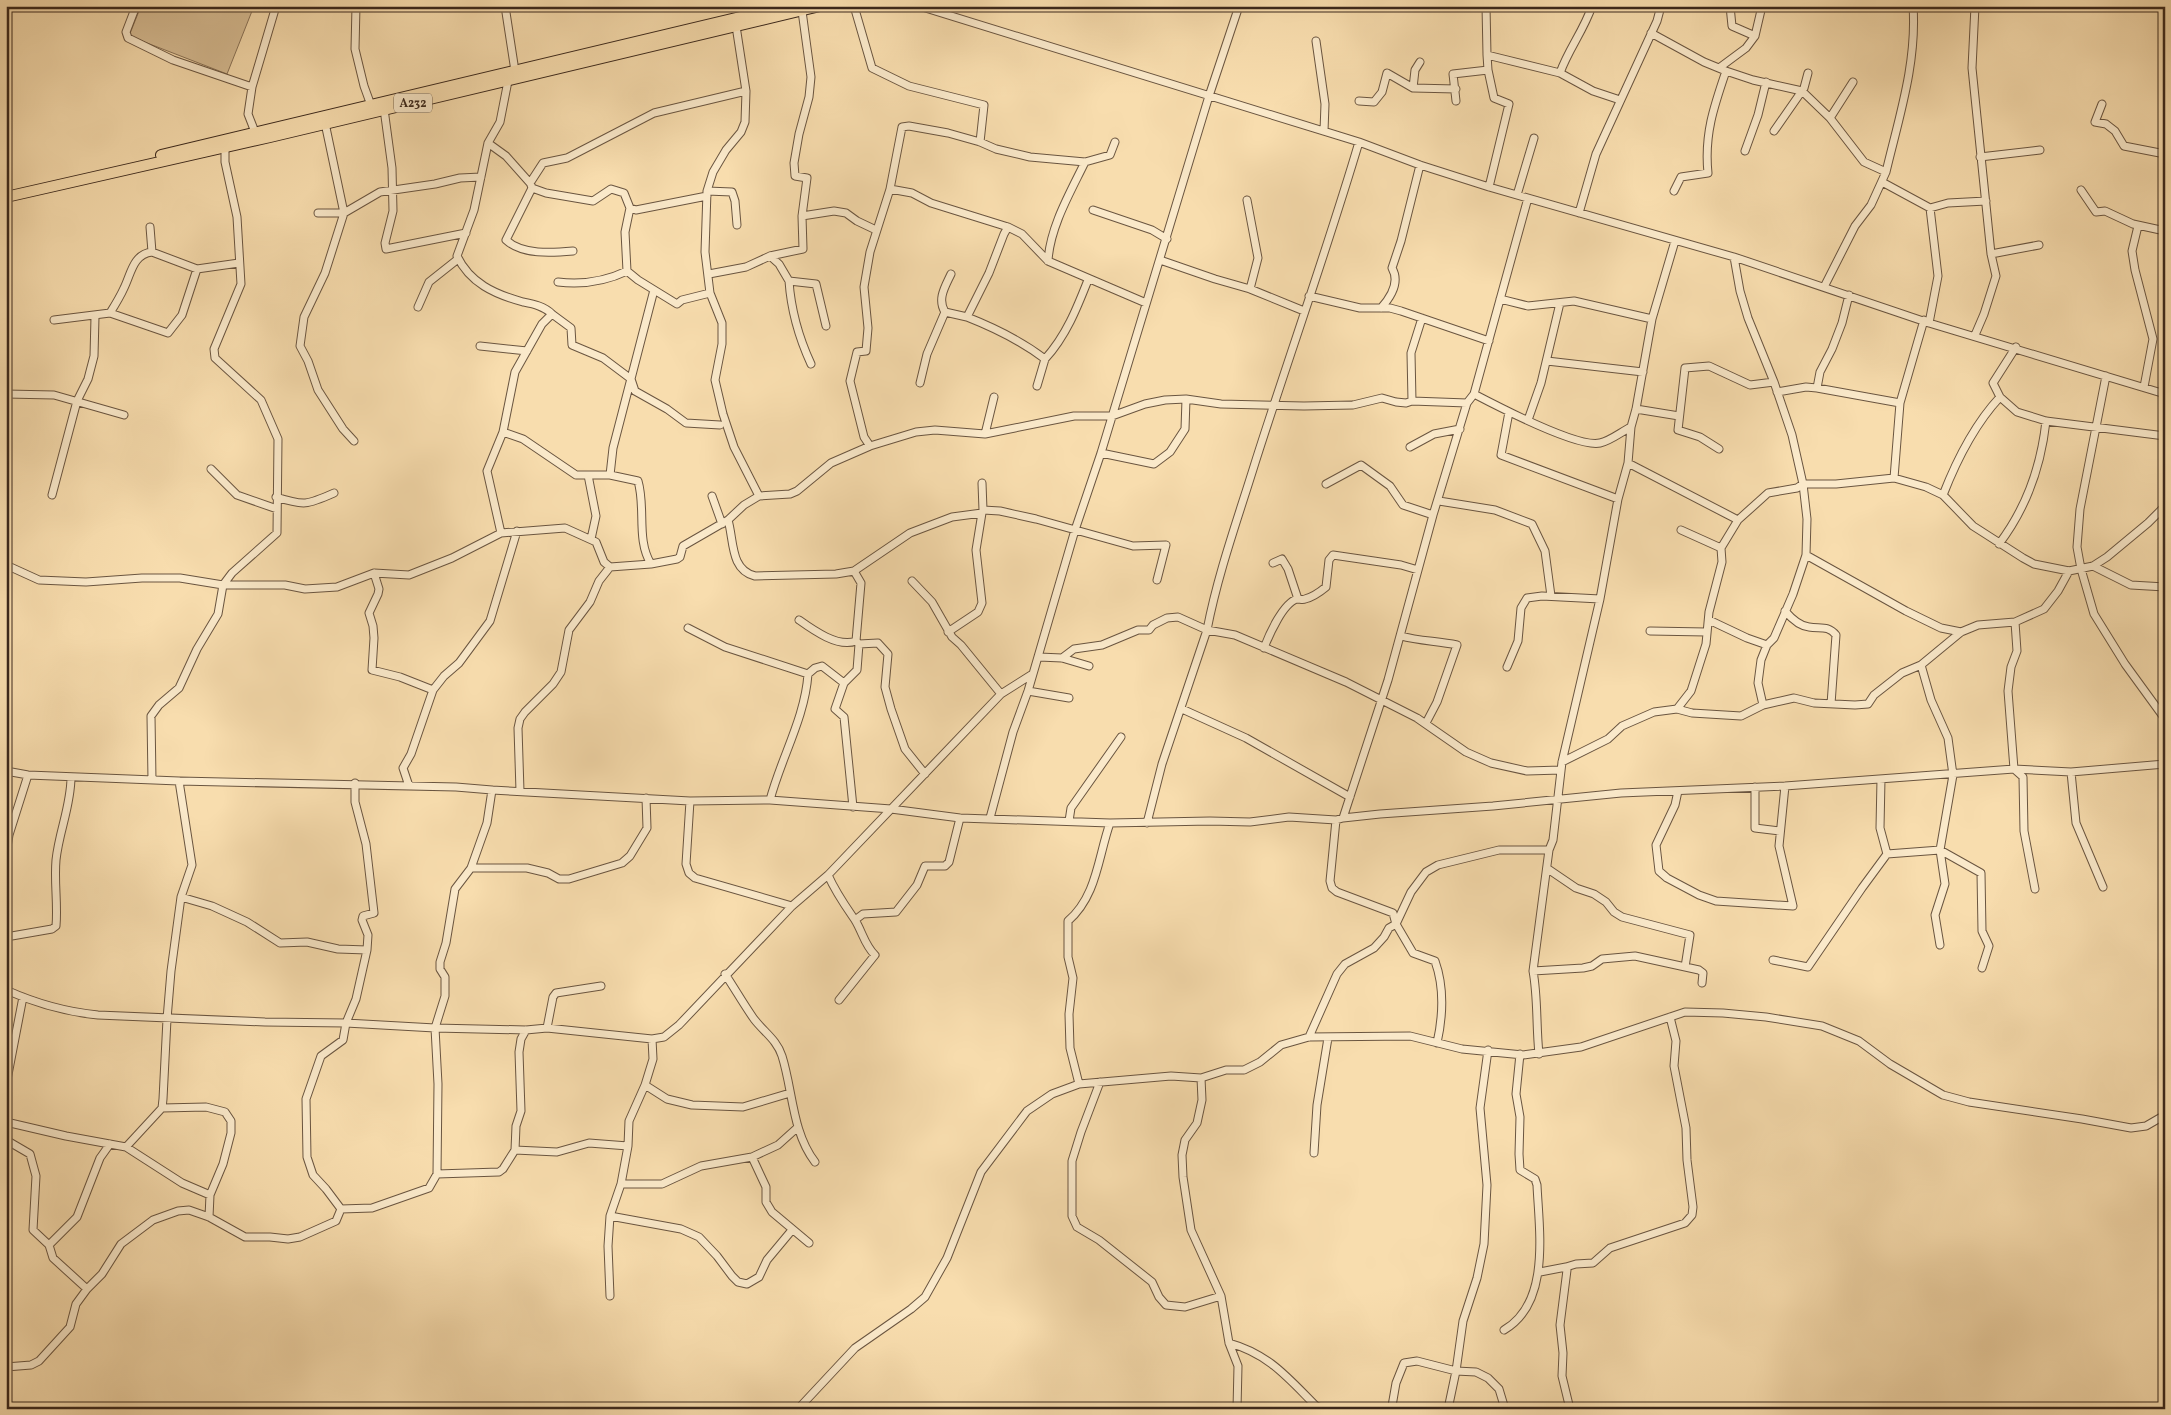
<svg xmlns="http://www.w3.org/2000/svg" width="2171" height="1415" font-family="Vollkorn,serif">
<rect width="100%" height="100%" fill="#f8ddae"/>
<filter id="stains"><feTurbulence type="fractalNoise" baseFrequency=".004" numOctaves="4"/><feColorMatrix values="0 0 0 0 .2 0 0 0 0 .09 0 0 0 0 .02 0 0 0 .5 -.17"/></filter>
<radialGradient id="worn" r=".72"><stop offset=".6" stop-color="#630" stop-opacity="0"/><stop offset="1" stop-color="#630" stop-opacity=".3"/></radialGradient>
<path fill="#d8be95" stroke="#8a7358" d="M141,6h113l-27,68 -98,-38z"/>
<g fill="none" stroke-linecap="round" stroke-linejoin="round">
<g stroke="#6a5540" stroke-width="9">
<path id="minor" d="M136,6l-10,26 2,6 45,22 79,27
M356,6l-1,43 9,37 8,22
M505,6l10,65
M854,6l18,62 37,18 75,19 -4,37
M919,6l440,136 61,23 69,22 245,70 195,66 236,71
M1486,6l1,49 73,18
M1592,6c-8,24 -24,44 -32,67l33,18 27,9
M1730,6l2,20 23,10 7,-30
M736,26l10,65 -1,31 -4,10 -15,18 -13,22 -6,19 -2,61 5,41 12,30v21l-7,36 8,34 11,33 25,49
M1651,33l53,29 22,9 27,9 49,11 28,27 34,44 22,10c13,-55 31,-109 27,-166
M1316,41l9,63 -1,27
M1487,55l1,15 6,28 15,6 -20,83
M1719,68l27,-20 9,-12
M1413,88l2,-18 5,-8
M1359,101l15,1 8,-10 5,-19 26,15 43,1
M1456,101l-3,-27 35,-4
M2102,104l-7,18 11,2 9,7 9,15 41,8
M384,109l8,59 1,43 -8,32 1,6 80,-16
M1830,118l23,-36
M325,123l19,90 -19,60 -21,44 -4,29 8,15 10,29 25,39 11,12
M1774,131l30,-43 4,-15
M255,132l-7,-18 4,-27 24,-81
M488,143l18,13 24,27 13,-20 24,-5 87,-45 92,-22
M1745,151l13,-36 8,-33
M1980,157l60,-7
M1882,182l48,26 18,-5 38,-2
M531,185l1,3 14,5 47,8 18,-12 13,4 6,15
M532,188l-26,52c16,15 46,13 67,11
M890,189l22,4 19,10 77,24
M2081,190l15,22 9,-1 28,13 32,7
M707,191l25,1 3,9 2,24
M1674,191l7,-14 27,-4c-4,-38 6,-67 18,-102
M1517,195l17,-57
M707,196l-71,14 -6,-2 -5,24 2,39 11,9 39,24 5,-4 28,-7
M1247,200l11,58 -8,31
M1093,210l59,20 15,9
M318,213h26l36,-21 55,-8 25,-6 21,-1
M1579,213l17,-59 61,-133 4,-15
M802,216l32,-5 12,2 11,8 19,9
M2138,226l-6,25 3,19 18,69 -9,48
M150,227l2,25
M1991,254l48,-9
M770,256l9,8 10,17 27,3 10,42
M1734,257l6,34 8,27 26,64 18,53 11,49 4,35 -1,36 -13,39 -19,44 -7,7 -6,15 -3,23 5,22
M1160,260l55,19 35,10 54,22
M1048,261c2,-34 22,-68 37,-99
M709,274l37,-7 24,-11 33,-7 -1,-33 5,-38 -12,-2 -1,-13 5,-29 10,-37 2,-20 -9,-66
M951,274c-6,13 -14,25 -6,38l22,5 22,-44 15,-39 4,-7 14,7 26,27 98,42
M789,281c2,29 10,57 22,83
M558,282c25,3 46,0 69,-11
M1824,287l31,-61 16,-21 15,-33
M654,290l-41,158 -3,27 28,6c8,27 -2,59 13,83l26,-5 3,-2 3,-11 45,-26
M1309,296l51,12h30l11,3 88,30
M1500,299l28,7 46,-5 78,18
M418,307l11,-25 29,-23
M1381,308c10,-11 19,-26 11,-40l9,-27 19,-76
M110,313c5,-8 10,-16 14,-25 7,-14 9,-34 28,-36l45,17 42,-6
M552,314l19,14 1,17 31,13 28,21 4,12 32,18 19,14 34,2
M967,317c28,11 53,23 78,42 21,-23 32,-51 43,-79
M54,320l56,-7 58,20 14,-18 15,-46
M1929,323l9,-47 -8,-68
M1975,335l9,-21 12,-38 -5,-22 -19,-186 3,-62
M480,346l47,5
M2016,347l-23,36 7,14 17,15 29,9 119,15
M1547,361l96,11
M2106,376l-26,133 -3,38 4,22 13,45 31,50 40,55
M920,383l7,-29 18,-42
M1037,386l8,-27
M1817,388l3,-16 12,-23 10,-26 7,-28
M1777,392l29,-5 11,1 83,15
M6,394l48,1 70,20
M1474,394c23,12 104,54 126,49 10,-2 21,-11 31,-16
M1412,401l-1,-48 11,-35
M1636,409l43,7
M1509,412l-8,43 117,44
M1528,420l13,-37 19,-80
M503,432l20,7 53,36h34
M985,434l9,-37
M870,446l-6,-9 -14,-56 7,-29 9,-1 2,-23 -4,-41 6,-35 20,-63 12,-62 7,-1 39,7 32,9 16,7 34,8 55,5 25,-7 5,-13
M1410,447l24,-13 26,-5
M1719,449l-19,-12 -22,-7 7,-62 24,-2 41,19 24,-3
M1101,453l53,11 16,-12 15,-23 1,-30
M1628,463l110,57
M211,469l26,26 40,14
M588,475l8,41 -5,23
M1894,478l6,-75 24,-83
M982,483l1,27
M1326,484l35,-19 29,21 13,19 30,10
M52,495l25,-94 11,-22 6,-23 1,-39
M1943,495c14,-36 31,-70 57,-98
M712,496l10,28
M276,497c28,9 31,8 58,-4
M1439,501l56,9 37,14 13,27 6,45
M1681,530l40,18
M501,533l-14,-62 16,-39 12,-60 27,-48 10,-10c-8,-8 -19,-10 -29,-12 -29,-8 -53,-19 -66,-46l17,-46 14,-67 12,-21 8,-41
M1999,544c28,-37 42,-77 47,-123
M1806,555l100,56 35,17 20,4
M1273,563l9,-4 6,10 10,30
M6,565l33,15 47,2 56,-4h38l43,7h62l20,4 32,-2 37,-14 35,2 43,-17 49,-25 64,-5 31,14 8,20 6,5 41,-3
M2093,566l38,19 34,2
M854,571l7,12 -5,58 3,3 19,-1 10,11 -3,33 6,22 14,40 20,25
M374,573l5,16 -1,5 -9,19 4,13 1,12 -2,32 28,7 33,13
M1157,580l9,-35 -33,1 -97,-27 -36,-8 -17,-1 -1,3 -30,4 -42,16 -56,38 -18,3 -81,2c-25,-6 -21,-36 -27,-56l16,-15 15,-9 31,-2 7,-3 34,-28 39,-17 46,-14 19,-2 50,4 89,-18h38l33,-12 20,-4 21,-1 35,5 83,2 49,-1 29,-7 14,4 10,1 6,-2 55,2
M912,581l20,21 20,35 9,8 40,49
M1785,611c6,7 14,15 24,16 11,2 19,-2 27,8l-5,69
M799,620c14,10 39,28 57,21
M1709,620l38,18 20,7
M2015,622l2,29 -6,16 -3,24 6,78 9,8 1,54 11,58
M688,628l37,19 83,27c-3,44 -27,84 -38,126
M1650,631l56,1
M948,632l30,-20 4,-9 -6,-53 6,-37
M1401,636c18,5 37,5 56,9l-20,57 -11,21
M1264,648c5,-13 19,-45 33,-49 3,0 6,1 8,0 8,-2 15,-7 21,-12l3,-27 4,-5 68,10 17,5
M1039,657l23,1 27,8
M1062,658l12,-9 28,-4 36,-15h11l4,-5 14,-7 11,-1 29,13 28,5 111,47 71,36 49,34 25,11 36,8 34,-1
M1921,665l10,35 17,38 5,37 -13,75 5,34 -10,31 5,30
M1507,667l11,-26 3,-33 6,-10 15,-2 58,3
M808,674l7,-6 7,-2 22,17 13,-13 2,-26
M844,683l-9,26 9,8 9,90
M1028,691l41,7
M1182,709l64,29 104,59
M1677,709l14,-18 15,-47 3,-32 13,-50 -1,-14 17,-28 30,-27 29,-5 6,-4h33l58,-6 32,9 17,8 30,31 50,32 11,6 35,7 24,-5 14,-9 41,-34 17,-17
M1562,762l46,-23 14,-13 32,-14 23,-3 15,4 49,3 22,-11 31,-7 20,5 41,2 13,-1 6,-9 28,-22 19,-8 40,-33 17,-7 37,-3 29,-13 14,-18 11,-20
M6,771l22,4 151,6 277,6 36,3 198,11 80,-1 121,9 69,9 150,5 100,-2 40,1 39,-5 47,3 7,-2 37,-4 113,-8 128,-13 164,-7 229,-17 57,3 94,-8
M2071,772l5,51 27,64
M1881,779l-1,49 7,26 53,-4 41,23 1,58 7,15 -7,22
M152,780l-1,-64 8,-11 20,-17 18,-39 21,-35 5,-29 9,-12 45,-40 1,-94 -17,-39 -46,-42 -1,-9 27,-65 -4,-67 -12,-55v-15
M409,786l-6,-18 8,-14 22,-64 11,-14 15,-13 31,-42 27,-90
M1755,787v41l25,3
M520,791l-2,-63 2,-9 5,-7 28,-28 8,-12 8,-42 21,-28 9,-21 11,-14
M1678,791l-3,14 -19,40 3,26 8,7 32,17 17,6 77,5 -14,-60 6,-60
M690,801l-4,63 3,9 6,5 97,28
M990,818l23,-86 15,-41 47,-161 26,-77 108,-357 30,-90
M1343,818l45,-138 45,-165 34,-112 7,-9 54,-196
M1336,820l-6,61 2,7 5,4 56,21 3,11 17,29 22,8c10,28 8,55 2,82
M1069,821l2,-13 50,-71
M1147,823l15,-59 45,-134c11,-57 31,-112 48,-167 34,-107 72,-213 104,-321
M7,847l2,-12 19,-60
M471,868h56l21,5 11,6h10l53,-16 8,-7 17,-28 -1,-30
M1548,869l28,19 18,6 12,8 8,10 8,5 68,18 -5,32
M828,875c8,18 16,29 27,45 7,11 10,26 20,35l-36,45
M181,897l31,9 35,16 33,21 27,-1 31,7 29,1
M855,920l8,-6 33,-2 21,-27 8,-19h20l4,-4 11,-44
M6,937l46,-8 4,-3c2,-22 -2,-44 0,-66 3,-29 15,-54 15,-83
M1773,960l35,7 54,-79 25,-34
M1533,971l50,-3 9,-2 10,-7 33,-3 64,14 4,3 -1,10
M725,974c10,15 19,31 29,45 10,13 23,21 28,37 11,35 10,76 33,106
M6,990c29,13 61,22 92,25l167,7 81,1 89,5 91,2 21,-2 105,11 12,-2 15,-12 113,-119 36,-31 173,-181 30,-19
M547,1028l6,-31 3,-4 45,-7
M1309,1037l28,-63 8,-10 29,-16 10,-11 5,-9 7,-4 15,-32 15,-20 12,-7 61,-15h50
M1539,1054c-3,-28 -1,-56 -6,-83l16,-121 4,-10 9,-78 38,-163 18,-100 10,-36 3,-36 5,-18 16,-90 23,-78
M1201,1078l1,22 -5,23 -12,17 -3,15 1,22 8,53 30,66 8,47 9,23 -1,43
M1100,1082l-19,50 -9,29v55l5,11 22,13 53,42 7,15 7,8 19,2 36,-11
M1079,1084l-9,-36 -1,-34 4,-36 -5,-21v-36c29,-25 30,-64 42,-98
M6,1085l17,-88
M645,1085l22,14 25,6 51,2 47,-14
M162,1108l44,-1 19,5 6,9v12l-8,31 -13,31 -1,22
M6,1122l60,14 60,11 56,36 28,12
M6,1140l24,14 6,22 -3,54 16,15
M126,1147l36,-39 1,-9 4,-80 4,-48 10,-74 11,-32 -13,-84
M515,1150l1,-24 5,-15 -2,-59 2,-13 5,-9
M1314,1153l3,-48 11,-67
M752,1157l14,30v15l6,10 37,31
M437,1174l1,-90 -3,-56 10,-32v-19l-5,-8v-7l6,-19 9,-54 16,-21 16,-45 5,-33
M621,1184h41l39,-18 51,-9 26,-12 20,-18
M341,1209l-15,-20 -13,-14 -6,-18 -1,-58 15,-43 22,-16 3,-17 10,-24 11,-49 1,-15 -6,-15 1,-4 11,-3 -8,-69 -11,-42v-19
M610,1216l71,13 18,8 18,19 15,20 6,6 9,2 12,-7 8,-17 25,-30
M1566,1267l10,-3 17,-1 17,-15 75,-25 7,-8 1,-8 -6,-47 -1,-32 -12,-62 2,-25 -6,-24
M1540,1272l26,-5 1,3 -7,55 3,28 -1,23 8,33
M87,1289l-34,-31 -4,-13 28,-28 23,-59 10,-14
M610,1296l-2,-50 2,-30 11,-32 7,-38 1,-25 16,-36 8,-26 -1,-20
M1504,1330c47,-27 35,-100 33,-145l-2,-6 -15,-9 -1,-16 1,-37 -4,-23 4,-40
M1229,1343c40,11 59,35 87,63l7,3
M6,1367l25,-2 8,-4 31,-34 6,-23 11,-15 15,-15 19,-30 32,-24 25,-9 11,-1 20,7 36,20h25l18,2 12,-2 36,-16 5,-12 31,-1 57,-20 8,-14 62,-2 4,-3 12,-19 42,2 32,-9 39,3
M1392,1406l4,-23 8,-20 13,-2 39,10 20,1 12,6 11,11 6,20
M798,1409l57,-61 56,-39 14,-12 22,-39 34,-86 46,-61 25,-17 27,-10 92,-8 30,2 25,-8h18l16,-8 21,-17 28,-8 101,-1 52,13 61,6 58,-8 104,-35 38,1 43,4 56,9 37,15 31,23 53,31 26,7 113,17 49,9 15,-2 19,-11
M1448,1409l8,-38 7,-50 14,-43 7,-34 3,-59 -7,-77 8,-58"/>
</g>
<g stroke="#3b281c" stroke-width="12">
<path id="highway" d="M161,155l626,-149
M6,197l264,-60 550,-131"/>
</g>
<use href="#minor" stroke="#fae9ca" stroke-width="7"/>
<use href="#highway" stroke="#f8ddae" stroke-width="10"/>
</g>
<g text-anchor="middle" stroke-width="4" stroke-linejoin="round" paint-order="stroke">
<rect fill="#fae9ca" stroke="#746250" stroke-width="1" x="394" y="93.5" width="38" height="19" rx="4"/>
<g font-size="12" font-weight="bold" fill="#3b281c">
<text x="413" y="107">A232</text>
</g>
</g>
<rect width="2171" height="1415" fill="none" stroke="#f8ddae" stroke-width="25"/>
<rect x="8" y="8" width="2156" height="1400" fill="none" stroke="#3b281c" stroke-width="2.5"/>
<rect x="12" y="12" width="2146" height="1390" fill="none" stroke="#3b281c"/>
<rect width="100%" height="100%" filter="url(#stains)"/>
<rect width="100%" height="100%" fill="url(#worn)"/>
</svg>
